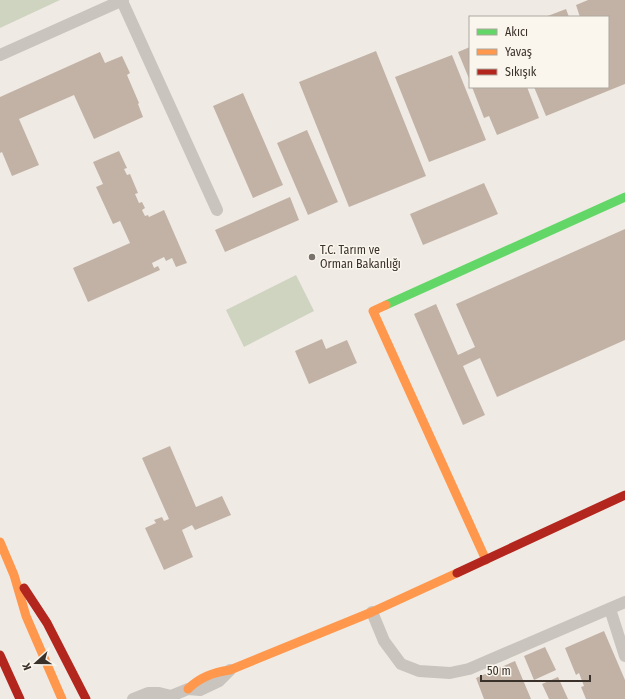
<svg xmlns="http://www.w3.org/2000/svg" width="625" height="699" font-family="'Fira Sans Condensed',sans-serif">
<rect width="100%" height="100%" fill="#efebe4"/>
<path fill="#ced4bf" d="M0,0h60l-60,28z
M296,275l18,36 -70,36 -18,-37z"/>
<path fill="#c2b2a6" d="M588,0h37v84l-79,32 -12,-29h74v-70h-28l-4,-12z
M566,9l3,8h-24z
M470,47v34l-12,-29z
M376,51l50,125 -77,31 -50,-125z
M100,52l5,11 17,-7 8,17 -3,2 12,28 -1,1 5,13 -49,22 -20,-44 -55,24 20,46 -27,11 -10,-24 -2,1v-56z
M452,55l34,85 -57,22 -34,-85z
M472,87h55l12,31 -42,17 -8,-19 -5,2z
M243,93l40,92 -30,13 -40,-92z
M307,130l31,72 -30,13 -31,-72z
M119,151l8,17 -3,1 3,6 3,-1 8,19 -3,1 4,9 3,-1 3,6 -3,2 3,6 3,-1 1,2 15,-7 23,53 -11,4 -4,-9 -6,3 -2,-4 -12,6 2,5 4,-2 2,4 -72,32 -15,-34 57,-25 -10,-22 -7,3 -17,-37 7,-3 -10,-22z
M484,183l14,31 -75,31 -13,-31z
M290,197l9,23 -74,32 -10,-22z
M625,229v111l-128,57 -17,-39 -17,8 22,49 -22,10 -49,-111 22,-10 22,51 17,-8 -19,-43z
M322,339l4,10 21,-9 10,23 -48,21 -14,-33z
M170,446l26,61 26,-11 9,19 -36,15 -3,-5 -10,5 11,27 -29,13 -19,-42 11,-5 -2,-3 8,-3 2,4 5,-2 -27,-61z
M604,631l21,49v19h-39l-5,-12 3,-1 -5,-13 -3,2 -11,-27z
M545,647l11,23 -22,10 -10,-24z
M515,661l16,38h-47l-8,-21z
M558,677l10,22h-19l-7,-15z"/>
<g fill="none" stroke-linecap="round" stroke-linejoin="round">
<path stroke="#c9c4bd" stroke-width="12" d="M122,1l95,209
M0,55l123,-55
M610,609l15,47
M372,612l12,29 17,23 18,7 31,2 19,-4 156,-67
M133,699l15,-6h11l12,3 17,-7 12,1 19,-9 11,-11"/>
<path stroke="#63d668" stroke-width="9" d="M386,305l239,-108"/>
<path stroke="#ff974d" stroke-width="9" d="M386,305l-13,6 113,249
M0,542l14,33 12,41 36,83
M188,689c12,-12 25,-17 42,-19l142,-58 85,-39"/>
<path stroke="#b3261e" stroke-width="9" d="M457,573l168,-78
M24,588l23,35 39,76
M0,655l20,44"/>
</g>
<circle fill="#79726c" stroke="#faf6ed" stroke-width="1.5" cx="312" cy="257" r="4"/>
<g text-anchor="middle" stroke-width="3" stroke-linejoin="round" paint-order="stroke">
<g font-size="12" fill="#3a312b" stroke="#faf6ed" text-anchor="start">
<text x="320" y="254">T.C. Tarım ve<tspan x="320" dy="14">Orman Bakanlığı</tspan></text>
</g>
</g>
<rect x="469" y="16" width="140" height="72" fill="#faf6ed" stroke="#ada79f"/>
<rect x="477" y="29" width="20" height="6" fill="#63d668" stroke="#ada79f"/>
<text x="505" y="36" font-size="12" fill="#3a312b">Akıcı</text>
<rect x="477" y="49" width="20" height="6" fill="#ff974d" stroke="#ada79f"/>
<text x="505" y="56" font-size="12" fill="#3a312b">Yavaş</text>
<rect x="477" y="69" width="20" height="6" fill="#b3261e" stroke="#ada79f"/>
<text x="505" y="76" font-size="12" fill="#3a312b">Sıkışık</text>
<g transform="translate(36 663) rotate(249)" stroke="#faf6ed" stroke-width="3" paint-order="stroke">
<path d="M0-3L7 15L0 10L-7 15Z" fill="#3a312b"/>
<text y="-6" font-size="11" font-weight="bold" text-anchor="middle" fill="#3a312b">K</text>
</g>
<path d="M481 675v6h109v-6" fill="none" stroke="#3a312b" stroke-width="2"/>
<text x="487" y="675" font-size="12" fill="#3a312b" stroke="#faf6ed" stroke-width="3" paint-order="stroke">50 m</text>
</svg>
